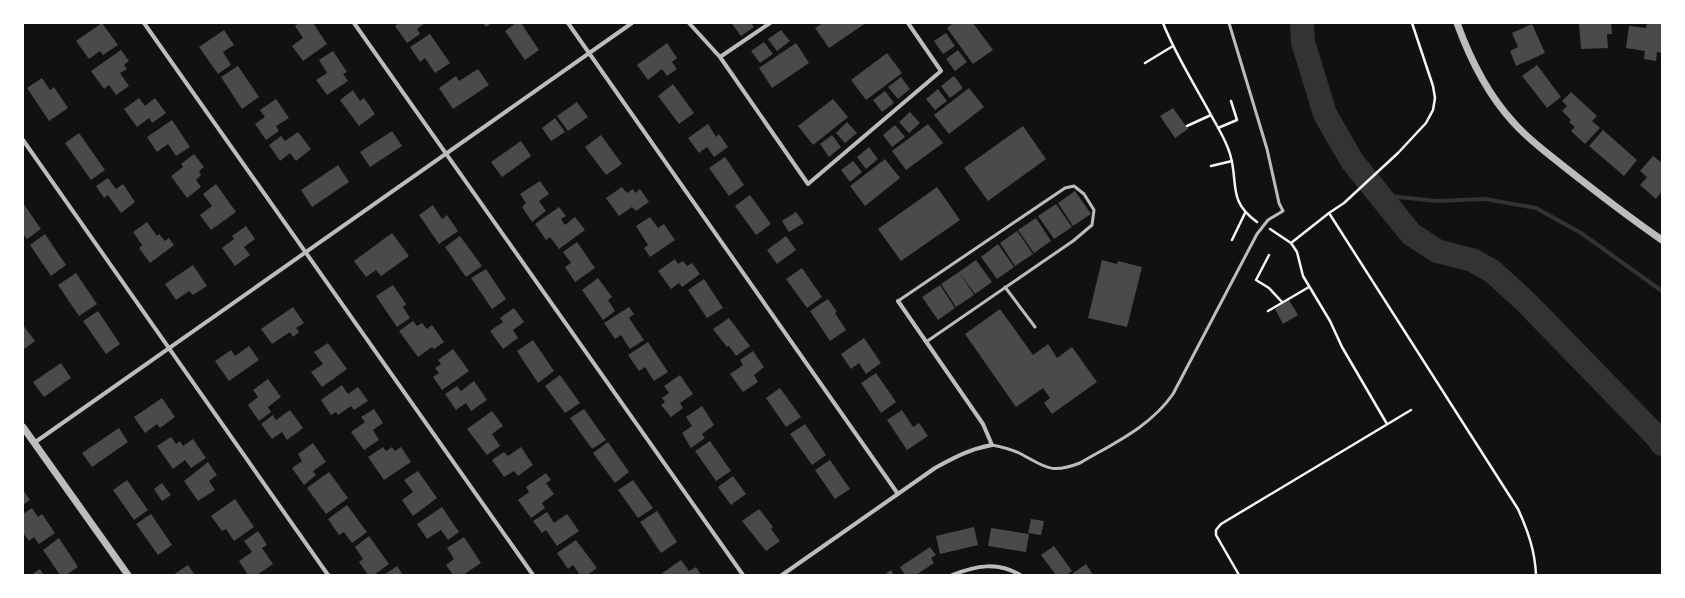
<svg xmlns="http://www.w3.org/2000/svg" width="1685" height="598" font-family="'Titillium Web',sans-serif">
<rect width="100%" height="100%" fill="#111"/>
<g fill="none" stroke-linecap="round" stroke-linejoin="round">
<path stroke="#333" stroke-width="4" d="M1379,195l58,6 48,-2 51,9 45,25 81,58"/>
<path stroke="#333" stroke-width="24" d="M1302,23l1,19 22,72 27,47 59,73 26,17 35,9 20,11 35,32 131,135 4,6"/>
</g>
<path fill="#4a4a4a" d="M102,23l16,22 -15,10 -3,-4 -11,8 -13,-18z
M299,23h14l14,21 -24,17 -11,-15 11,-8 -8,-12z
M399,23h26l-8,6 3,5 -13,9 -12,-17z
M483,23h9l-6,4z
M516,23h5l18,27 -14,10 -20,-29z
M733,23h18l3,4 -13,9 -9,-12z
M823,23h43l-37,25 -14,-20z
M953,23h20l20,27 -20,14 -26,-36z
M1579,23h32l1,11h-5l1,14 -27,1z
M1647,23h15v30l-5,-1 -1,9 -12,-2 1,-8 -19,-3 3,-22 17,2z
M1532,24l13,29 -29,13 -6,-15 8,-4 -6,-14z
M224,30l10,15 -11,7 8,13 -13,9 -19,-27z
M781,30l9,11 -13,10 -9,-12z
M946,33l9,13 -12,8 -9,-13z
M430,34l20,29 -15,10 -10,-15 -5,4 -10,-15z
M764,42l9,12 -13,9 -9,-12z
M667,43l10,15 -5,4 5,7 -10,7 -5,-7 -14,11 -11,-15z
M796,43l13,20 -37,25 -13,-20z
M121,50l8,11 -5,4 3,4 -7,4 9,13 -13,9 -7,-10 -5,4 -13,-18z
M958,50l9,12 -12,9 -9,-12z
M333,51l14,21 -4,2 5,7 -21,14 -11,-15 11,-7 -8,-13z
M887,53l15,20 -36,27 -15,-20z
M1537,65l24,32 -14,11 -25,-32z
M238,66l21,31 -17,12 -21,-32z
M478,69l11,16 -36,24 -14,-21 17,-12 3,5z
M954,76l9,12 -13,10 -9,-12z
M901,77l9,12 -12,10 -10,-12z
M42,78l8,12 4,-3 14,21 -19,13 -22,-33z
M673,84l21,29 -15,11 -21,-28z
M969,88l15,19 -35,27 -15,-19z
M938,89l9,12 -12,9 -9,-11z
M353,90l7,11 4,-3 11,16 -16,12 -19,-26z
M885,91l9,12 -12,9 -9,-12z
M1571,92l26,24 -5,5 8,7 -15,16 -14,-13 4,-4 -6,-5 2,-2 -9,-9 5,-5 -5,-5z
M139,98l6,8 10,-8 11,15 -14,10 -3,-5 -12,9 -13,-18z
M276,99l13,19 -13,8 3,5 -13,9 -11,-16 10,-7 -5,-7z
M833,99l15,18 -35,28 -15,-19z
M577,102l11,15 -20,14 -11,-15z
M1173,108l15,21 -13,9 -15,-22z
M910,112l10,11 -11,10 -10,-11z
M555,118l10,14 -14,9 -9,-13z
M172,120l18,27 -14,9 -8,-12 -11,8 -10,-15z
M847,122l10,11 -12,10 -9,-10z
M708,124l8,13 3,-3 9,13 -14,10 -7,-10 -8,6 -11,-15z
M928,124l15,19 -37,27 -14,-19z
M895,125l10,12 -13,10 -9,-12z
M1023,126l23,33 -58,42 -24,-33z
M1603,130l34,30 -13,16 -35,-30z
M392,131l10,15 -32,21 -10,-15z
M298,132l13,17 -15,12 -6,-8 -10,8 -11,-16 12,-9 4,5z
M79,133l26,37 -14,10 -26,-37z
M601,135l21,29 -16,11 -21,-28z
M832,135l9,12 -12,10 -9,-13z
M521,141l10,15 -29,21 -11,-15z
M869,147l9,12 -12,10 -9,-12z
M194,154l10,13 -5,4 2,4 -5,5 5,7 -14,11 -16,-22 12,-9 -2,-3z
M1653,156l9,7 -1,19 1,9 -6,8 -16,-14 7,-8 -7,-6z
M725,157l19,28 -15,11 -20,-28z
M885,159l15,19 -35,28 -15,-20z
M853,161l9,11 -12,10 -9,-12z
M338,165l11,17 -37,25 -11,-17z
M108,178l8,11 7,-5 12,18 -14,11 -13,-18 -4,3 -8,-12z
M540,181l9,13 -10,7 7,10 -14,11 -10,-15 4,-4 -6,-9z
M216,184l20,28 -25,18 -11,-15 12,-9 -9,-12z
M622,187l5,6 6,-4 2,4 5,-4 9,13 -13,9 -4,-4 -13,9 -13,-18z
M937,187l23,33 -59,41 -23,-32z
M1075,191l16,23 -18,12 -15,-23z
M750,195l21,29 -15,11 -21,-29z
M23,203l18,26 -14,10 -4,-5z
M1056,204l16,23 -18,12 -16,-23z
M433,205l9,14 5,-4 11,16 -19,13 -20,-29z
M559,207l7,9 -5,3 4,6 10,-8 10,13 -26,19 -9,-12 -4,3 -11,-16z
M796,212l8,11 -15,9 -7,-11z
M650,217l8,11 6,-4 11,16 -25,17 -6,-9 4,-3 -12,-19z
M1036,218l15,23 -17,12 -16,-23z
M147,222l10,14 2,-2 6,7 4,-3 5,7 -24,18 -11,-15 3,-3 -9,-13z
M246,226l9,13 -11,8 6,8 -15,11 -13,-18 12,-9 -2,-3z
M1017,231l16,23 -18,12 -15,-23z
M392,233l17,23 -28,20 -5,-6 -10,7 -12,-16z
M45,234l21,31 -15,11 -21,-31z
M460,236l22,30 -16,11 -21,-30z
M786,236l10,14 -19,14 -10,-14z
M577,242l18,26 -20,14 -10,-15 6,-4 -8,-11z
M998,244l16,23 -17,12 -16,-22z
M675,259l3,5 5,-3 4,5 5,-3 8,11 -18,13 -3,-4 -8,6 -13,-18z
M976,260l16,22 -17,12 -16,-22z
M1102,260l15,4 1,-3 24,6 -15,60 -39,-9z
M193,265l14,21 -14,9 -4,-4 -13,9 -11,-16z
M802,268l20,29 -15,11 -21,-29z
M486,269l20,30 -14,10 -21,-31z
M959,272l15,23 -18,12 -15,-23z
M76,273l21,31 -18,12 -21,-31z
M598,278l14,19 -4,3 7,11 -12,9 -21,-30z
M704,279l19,29 -16,10 -19,-28z
M393,285l13,19 -3,3 7,11 -13,9 -21,-31z
M940,285l15,23 -17,12 -16,-23z
M828,299l9,13 -2,1 11,17 -16,11 -20,-30z
M1289,300l9,15 -15,9 -8,-15z
M293,307l11,16 -8,5 3,4 -6,5 -3,-5 -18,12 -11,-15z
M629,307l5,7 -5,4 15,22 -14,9 -9,-14 -6,4 -11,-16z
M514,308l10,14 -11,8 5,8 -15,11 -13,-18 13,-9 -3,-4z
M1000,309l33,46 15,-11 9,14 15,-11 25,35 -45,32 -8,-11 6,-5 -7,-10 -27,19 -51,-73z
M98,311l22,33 -14,10 -23,-33z
M729,318l21,28 -14,10 -7,-10 -2,1 -14,-18z
M413,321l4,5 5,-3 5,6 5,-4 12,17 -10,7 -2,-2 -14,10 -19,-26z
M23,325l12,16 -12,9z
M864,338l17,25 -15,11 -7,-11 -8,6 -10,-15z
M533,340l21,31 -16,12 -21,-32z
M648,342l20,30 -14,9 -9,-14 -6,4 -11,-16z
M328,343l19,26 -25,18 -11,-15 12,-8 -9,-12z
M249,346l10,14 -30,21 -14,-20 16,-11 4,6z
M453,349l16,22 -27,19 -9,-13 6,-4 -4,-5 6,-4 -3,-4z
M753,351l11,16 -10,8 4,7 -15,10 -13,-18 13,-9 -3,-5z
M61,363l10,15 -27,19 -11,-15z
M876,373l20,29 -15,11 -20,-30z
M560,375l20,28 -15,10 -20,-27z
M680,375l13,19 -13,9 3,5 -12,9 -10,-12 4,-3 -3,-4 7,-5 -5,-7z
M268,379l13,18 -13,10 3,5 -12,9 -11,-16 10,-8 -5,-7z
M474,381l13,19 -16,11 -5,-8 -10,7 -11,-16 12,-8 4,5z
M342,385l6,9 10,-7 10,14 -14,9 -3,-4 -13,9 -2,-3 -5,3 -10,-15z
M780,388l21,29 -15,10 -20,-29z
M162,398l13,19 -15,11 -3,-4 -12,9 -11,-16z
M702,406l12,19 -12,9 3,4 -14,10 -9,-15 10,-7 -6,-9z
M374,409l9,14 -10,7 6,10 -15,10 -13,-18 14,-10 -4,-5z
M584,409l22,31 -14,9 -22,-31z
M290,410l13,18 -16,12 -5,-8 -10,7 -11,-15 12,-9 3,5z
M902,410l11,17 6,-4 9,13 -21,14 -20,-30z
M492,411l11,15 -11,8 8,12 -13,9 -20,-26z
M805,424l21,31 -14,10 -22,-31z
M119,428l9,14 -36,25 -10,-14z
M171,437l5,7 4,-3 3,5 10,-7 13,19 -15,10 -6,-8 -12,9 -16,-23z
M710,441l21,30 -15,10 -21,-30z
M608,442l21,30 -14,11 -22,-30z
M313,443l13,19 -13,9 3,4 -12,10 -12,-17 10,-7 -4,-7z
M383,447l3,4 6,-4 3,4 6,-4 10,15 -27,18 -16,-23z
M521,447l12,18 -15,11 -4,-5 -10,6 -12,-17 12,-8 4,4z
M830,460l20,29 -15,10 -20,-29z
M208,462l9,13 -8,6 6,9 -17,11 -14,-20z
M418,471l19,27 -24,18 -11,-16 11,-8 -9,-12z
M329,472l19,26 -22,16 -19,-26z
M546,473l5,7 -5,3 8,11 -12,9 3,5 -14,10 -13,-18 11,-8 -3,-5z
M733,476l13,18 -15,11 -13,-18z
M127,480l21,30 -14,10 -21,-30z
M633,480l20,28 -15,10 -20,-28z
M162,483l9,12 -9,6 -8,-12z
M23,490l7,10 -7,5z
M235,499l19,28 -20,14 -8,-12 -4,2 -11,-15z
M347,505l20,27 -15,11 -8,-11 -5,3 -11,-16z
M442,507l17,25 -11,8 -7,-10 -14,9 -10,-15z
M32,508l6,9 4,-3 13,19 -16,11 -5,-7 -5,4 -6,-8v-19z
M759,509l14,18 -2,2 9,12 -14,10 -24,-30z
M657,511l20,31 -16,11 -21,-31z
M547,512l7,11 13,-9 12,17 -22,15 -11,-16 -4,3 -9,-12z
M151,514l21,31 -14,10 -22,-31z
M1031,519l13,2 -3,14 -13,-2z
M974,527l4,18 -38,9 -4,-18z
M991,528l38,6 -3,18 -38,-6z
M258,531l9,14 -5,3 11,16 -16,11h-9l-9,-14 13,-9 -8,-11z
M369,536l20,28 -15,11h-6l-9,-13 4,-3 -8,-12z
M464,537l17,26 -18,12h-10l-7,-10 8,-6 -7,-11z
M59,538l19,29 -12,8h-6l-17,-25z
M576,540l21,28 -10,7h-7l-7,-10 -5,4 -11,-16z
M1054,546l18,25 -6,4h-10l-15,-20z
M930,547l6,8 -5,3 3,5 -18,12h-11l-5,-8z
M681,560l8,11 7,-4 5,8h-40v-1z
M1086,564l7,11h-20l-1,-1z
M188,565l7,10h-22z
M397,566l6,9h-19z
M40,569l4,6h-13z
M891,570l3,5h-10z"/>
<g fill="none" stroke-linecap="round" stroke-linejoin="round">
<path stroke="#f5f5f5" stroke-width="2.5" d="M1163,23c13,33 32,62 48,92 7,13 15,25 19,39 9,30 -3,46 27,68
M1412,23l21,63 2,12 -2,12 -7,13 -28,30 -54,50 -15,10 189,296c10,22 17,42 18,66
M1145,63l28,-17
M1187,126l24,-11
M1218,128l19,-8 -6,-19
M1211,166l21,-5
M1270,229l21,14 6,9 6,24 27,45 12,26 45,77
M1232,240l13,-27
M1291,243l38,-30
M1269,255l-13,25 13,8 13,14
M1268,311l41,-24
M1239,575l-23,-40v-5l5,-6 190,-114"/>
<path stroke="#bcbcbc" stroke-width="3" d="M1005,287l30,40
M898,301l167,-113 9,-2 10,8 10,16 -2,15 -19,16 -147,101
M992,445c10,2 19,4 27,8 26,13 30,22 61,10 34,-20 70,-36 93,-69l84,-160 11,-14 15,-9 -4,-8 -12,-54 -38,-126"/>
<path stroke="#bcbcbc" stroke-width="4" d="M144,23l389,552
M354,23l389,552
M568,23l330,471
M689,23l31,34
M770,23l-50,34 88,127 133,-113 -33,-48
M23,140l305,435
M34,443l598,-420
M782,575l153,-107c20,-11 35,-19 57,-23l-9,-21 -85,-123
M952,575c24,-9 45,-14 68,0"/>
<path stroke="#bcbcbc" stroke-width="7" d="M1457,23c13,36 31,72 57,100 14,16 32,29 48,42 33,26 65,51 100,75
M23,427l105,148"/>
</g>
<rect width="1685" height="598" fill="none" stroke="#ffffff" stroke-width="48"/>
</svg>
